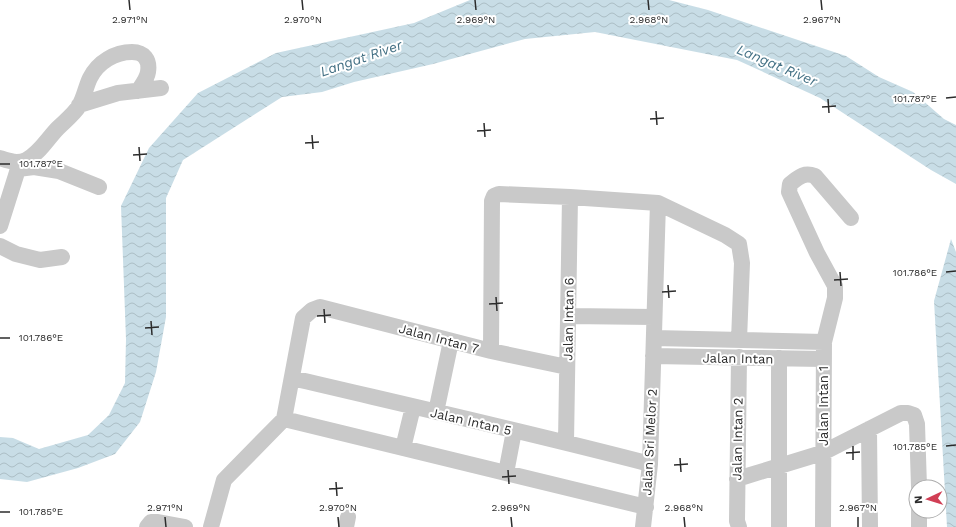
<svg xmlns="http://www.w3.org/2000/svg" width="956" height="527" font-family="'Work Sans',sans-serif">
<defs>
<pattern id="water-waves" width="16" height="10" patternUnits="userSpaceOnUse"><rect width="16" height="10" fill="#c8dde6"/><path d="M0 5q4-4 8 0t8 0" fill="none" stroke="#acbec5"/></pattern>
</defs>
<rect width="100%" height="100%" fill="#fff"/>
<path fill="url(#water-waves)" d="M470,0h199l39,10 138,46 33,21 34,15 31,27 12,6v59l-25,-14 -111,-72 -83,-38 -142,-28 -70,7 -92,25 -79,18 -32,10 -40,5 -99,63 -17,38v119l-10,55 -16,50 -25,32 -37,14 -51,14 -27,-3v-42l13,1 26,11 49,-14 21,-20 16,-32 1,-44 -5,-133 28,-58 49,-55 78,-40 138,-30z
M951,239l5,13v275h-9l-13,-226z"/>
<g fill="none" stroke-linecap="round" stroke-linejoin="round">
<path stroke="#c9c9c9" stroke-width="16" d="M79,105l39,-12 43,-5
M0,158c9,3 17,6 26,2 13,-6 22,-22 32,-32 7,-7 16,-14 21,-22 5,-8 7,-20 11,-28 8,-16 25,-26 42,-26 12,0 18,8 16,20 -1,7 -6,13 -10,19
M18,169l16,-2 25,4 40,16
M0,226l18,-57 -3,-6
M0,246l16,8 24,6 22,-3
M568,316l86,1
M654,338l170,4
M491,351l1,-150 2,-5 5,-2 71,3 88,6 67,32 14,9 3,19 -3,77
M653,356l170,3
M739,357l-2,164 2,6
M292,378c119,28 239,55 358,86
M436,412l15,-71
M284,419l19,-101 9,-8 8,-3 171,44 76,16
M869,429l1,98
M566,442l4,-245
M403,448l10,-41
M506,473l8,-42
M737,479l85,-26 79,-40h7l6,2 3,9 2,63
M919,511v16
M147,527l4,-5h7l27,5
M211,527l13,-47 60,-61 362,88
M346,527l2,-10
M643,527l7,-63 8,-261
M779,527v-169
M823,527l1,-185 11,-44v-12l-18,-33 -28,-61 1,-8c9,-7 14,-12 25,-8l36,42"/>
</g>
<path fill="none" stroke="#2c2c2c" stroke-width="1.5" d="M129,0l1,10M302,0l1,10M475,0l1,10M648,0l1,10M821,0l1,10M946,98l10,-1M828,99l1,14M822,107l14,-1M656,111l1,14M650,119l14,-1M484,123l1,14M477,131l14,-1M312,135l1,14M305,143l14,-1M139,147l1,14M133,155l14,-1M0,164h10M840,272l1,14M946,272l10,-1M834,280l14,-1M668,285l1,13M662,292l14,-1M496,297l1,14M489,304l14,-1M324,309l1,14M317,316l14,-1M151,321l1,14M145,328l14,-1M0,338h10M853,446v14M946,446l10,-1M846,453l14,-1M680,458l1,14M674,465l14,-1M508,470l1,14M502,477l14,-1M336,482l1,14M329,489l14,-1M0,512h10M165,517l1,10M338,517l1,10M511,517l1,10M684,517l1,10M858,517v10"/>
<g text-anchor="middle" stroke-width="4" stroke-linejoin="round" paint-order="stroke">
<g font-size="13" fill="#2c2c2c" stroke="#fff">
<text transform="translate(568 319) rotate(-89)" y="5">Jalan Intan 6</text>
<text transform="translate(439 338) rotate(15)" y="5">Jalan Intan 7</text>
<text transform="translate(738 358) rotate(1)" y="5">Jalan Intan</text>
<text transform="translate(823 406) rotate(-90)" y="5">Jalan Intan 1</text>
<text transform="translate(471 421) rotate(13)" y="5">Jalan Intan 5</text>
<text transform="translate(737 439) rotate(-89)" y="5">Jalan Intan 2</text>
<text transform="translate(649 442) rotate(-87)" y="5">Jalan Sri Melor 2</text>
</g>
<g font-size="14" font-style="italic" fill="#437084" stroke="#fff">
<text transform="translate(361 58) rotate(-19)" y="5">Langat River</text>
<text transform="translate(777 65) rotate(23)" y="5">Langat River</text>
</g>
</g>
<g font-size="10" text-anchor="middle" fill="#2c2c2c" stroke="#fff" stroke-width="4" stroke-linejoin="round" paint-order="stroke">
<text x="130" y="23">2.971°N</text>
<text x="303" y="23">2.970°N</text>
<text x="476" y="23">2.969°N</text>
<text x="649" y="23">2.968°N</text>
<text x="822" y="23">2.967°N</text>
<text x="915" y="102">101.787°E</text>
<text x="41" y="167">101.787°E</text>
<text x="915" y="276">101.786°E</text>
<text x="41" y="341">101.786°E</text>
<text x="915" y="450">101.785°E</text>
<text x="165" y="511">2.971°N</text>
<text x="338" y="511">2.970°N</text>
<text x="511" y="511">2.969°N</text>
<text x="684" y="511">2.968°N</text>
<text x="858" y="511">2.967°N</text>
<text x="41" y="515">101.785°E</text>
</g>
<g transform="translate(928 499) rotate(266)"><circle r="19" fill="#ffffff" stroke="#ababab"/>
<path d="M0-3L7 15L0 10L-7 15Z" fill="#d13f55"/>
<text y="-6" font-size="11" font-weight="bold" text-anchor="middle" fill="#2c2c2c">N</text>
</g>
</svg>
